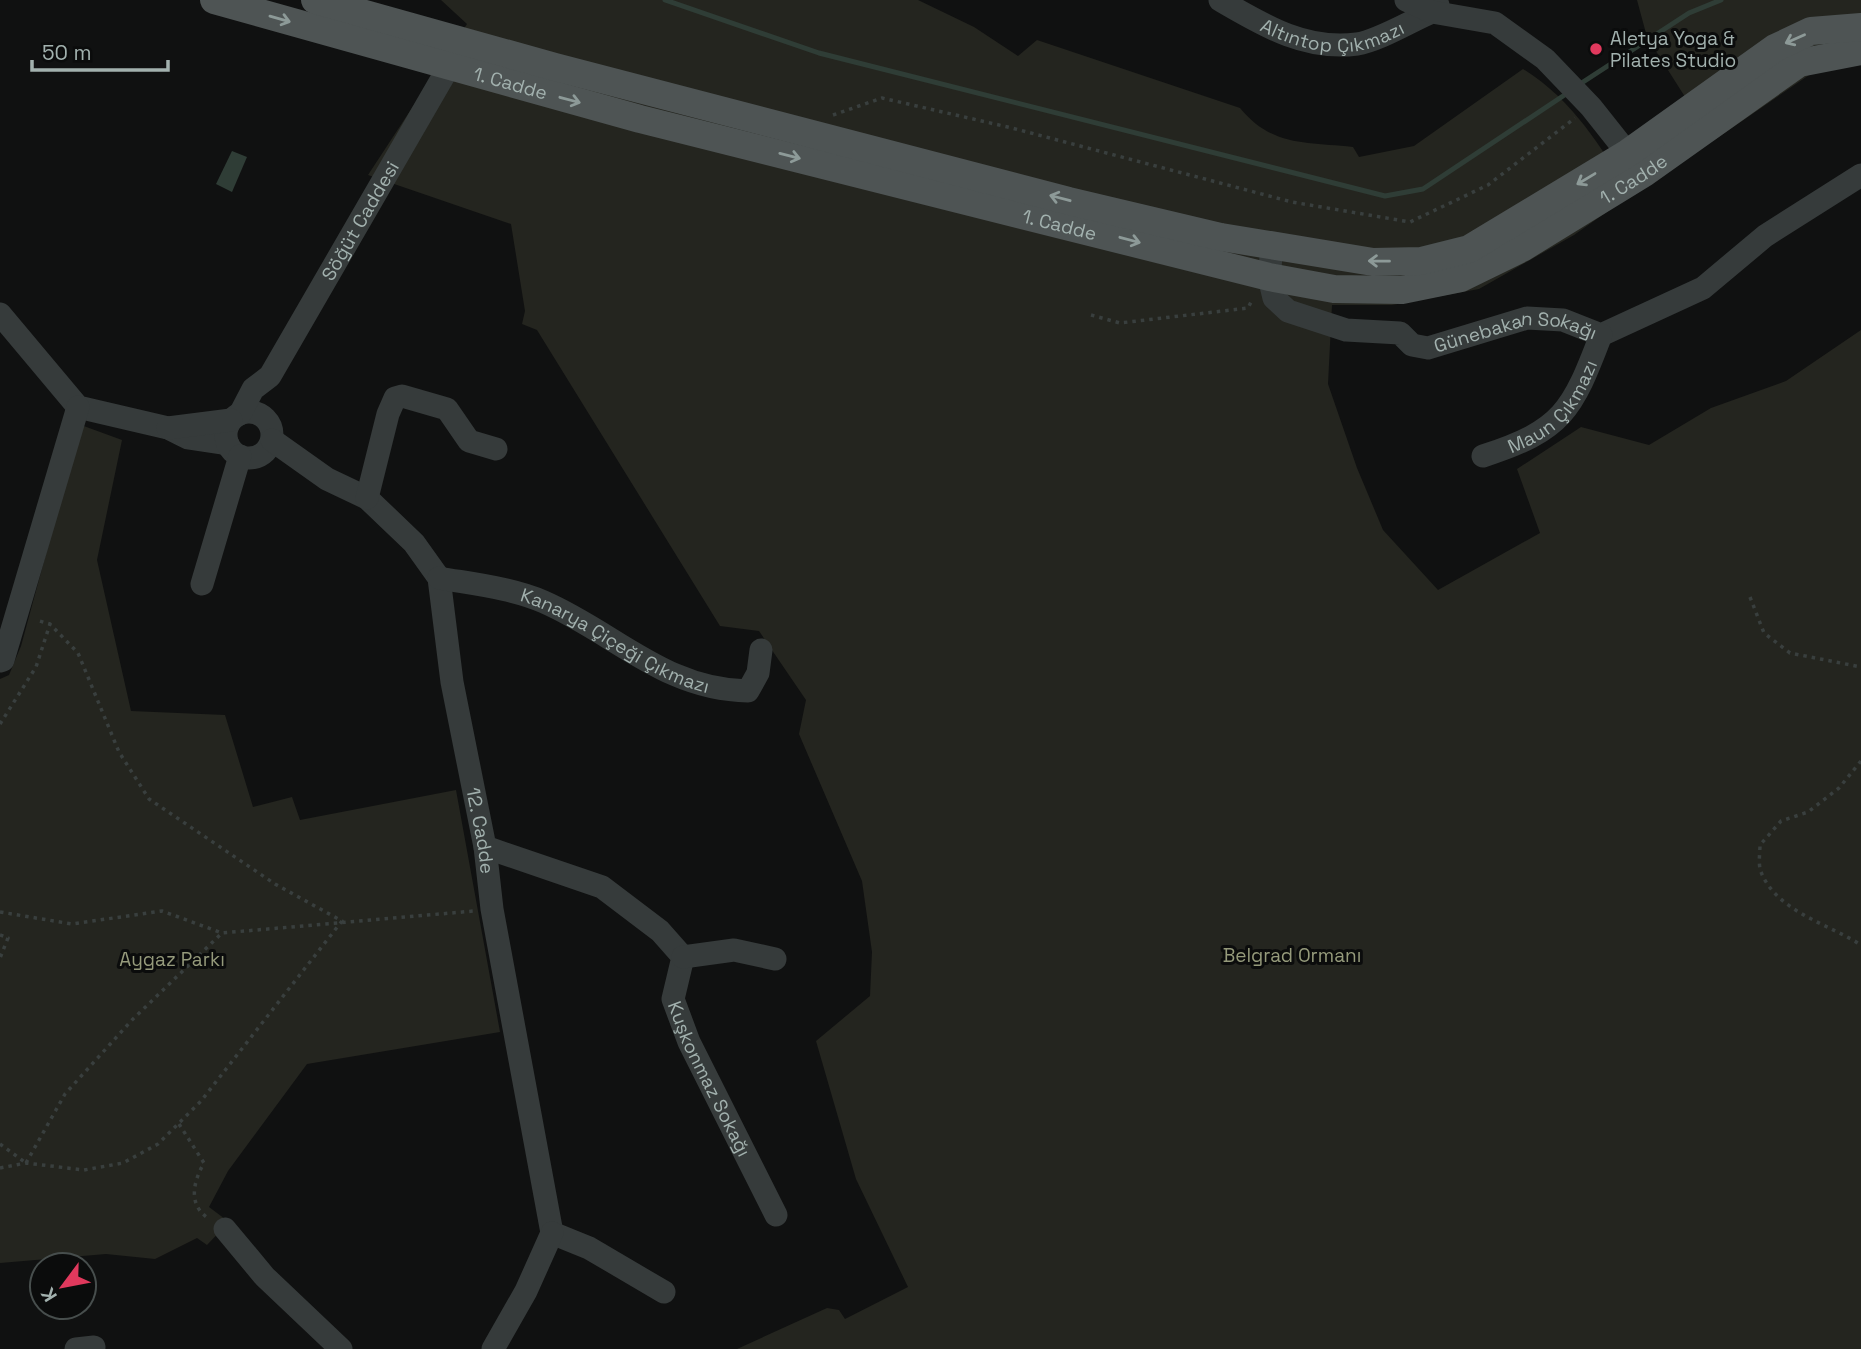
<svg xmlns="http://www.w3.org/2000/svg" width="1861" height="1349" font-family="'Space Grotesk',sans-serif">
<rect width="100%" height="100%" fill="#101111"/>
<path fill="#24251f" d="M441,0h477l56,27 44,29 19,-16 203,68c32,39 66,34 113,39l6,10 55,-11 109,-77c50,31 77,77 108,126l-57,40 -95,54 -87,16h-60l-4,79 29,84 26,62 55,60 102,-57 -23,-64 64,-42 68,18 62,-37 75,-27 75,-51v1019h-1124l90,-41 12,2 6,9 63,-32 -52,-108 -40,-138 54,-45 2,-44 -10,-71 -63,-147 7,-34 -47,-69 -39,-5 -183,-296 -15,-6 3,-13 -14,-87 -143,-49 99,-151z
M1637,0h224v62l-49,11 -99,68 -66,-104z
M81,425l41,15 -25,120 34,151 94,4 28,92 39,-10 8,23 156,-30 44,242 -193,32 -79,107 -19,36 20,15 -22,23 -10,-7 -42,21 -49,-5 -106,9v-584l9,-4 12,-29z"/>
<path fill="#2f3d36" d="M232,151l15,6 -15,35 -16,-8z"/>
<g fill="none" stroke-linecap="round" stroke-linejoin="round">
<path stroke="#2f3d36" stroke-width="5" d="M665,0l154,53 566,143 38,-7 146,-97
M1580,84l109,-71 32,-13"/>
<path stroke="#393f3e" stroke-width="3.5" stroke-dasharray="3.5 5" stroke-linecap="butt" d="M833,115l49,-17 130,30 280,74 118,20 78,-37 87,-67
M1091,315l29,8 128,-15 4,-8
M1750,597l14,36 26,20 71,14
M0,724l36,-57 14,-43
M1861,761l-22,27 -31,24 -27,9 -21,24c0,7 -2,20 1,27 16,40 68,52 100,73
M0,912l72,12 90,-13 60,22 252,-22
M0,935l8,3 -8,20
M179,1124l25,39c-11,19 -16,42 4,55
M0,1144l26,19
M26,1163l39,-69 67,-74 90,-87
M0,1168l26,-5 58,7 39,-7 35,-19 43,-43 141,-180 -67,-37 -126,-85 -30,-47 -41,-99 -28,-29 -14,-4"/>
<g stroke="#363b3b" stroke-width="23">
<path id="s1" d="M1220,0c43,25 85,51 137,44 21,-3 54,-23 75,-32l6,-7"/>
<path d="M1406,0l26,12 63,11 50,36 46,48 46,58"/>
<path id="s2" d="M1272,247l-3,30 5,21 14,13 58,19 54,3 12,12 16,3 99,-30 36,2 38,15 102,-47 62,-52 96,-61"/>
<path d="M0,314l78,93 90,21 20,10 40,6"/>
<circle cx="249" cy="435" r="23"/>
<path id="s3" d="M240,414l13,-25 17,-13 188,-325"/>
<path d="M168,428l63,-8"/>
<path id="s4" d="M272,440l55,39 40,19 47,45 25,35 13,104 33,165 7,62 60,324"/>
<path id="s5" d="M1483,456c80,-26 89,-45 118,-121"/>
<path d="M367,498l21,-84 7,-16 7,-2 45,13 22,32 27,8"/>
<path id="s6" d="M439,578c34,6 73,10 105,24 71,31 121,88 204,89l10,-18 3,-23"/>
<path d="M202,584l38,-128"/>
<path d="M0,661l3,-1 75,-253"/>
<path id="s7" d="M485,847l117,40 58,44 23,26 -10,42 16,43 87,173"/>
<path d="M683,957l51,-7 41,9"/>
<path d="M225,1229l40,48 76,72"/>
<path d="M552,1233l37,15 75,44"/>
<path d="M76,1349l18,-2"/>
<path d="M493,1349l33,-58 26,-58"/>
</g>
<g stroke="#4e5454" stroke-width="28">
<path id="s8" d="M214,0l426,119 629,158 65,12 68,1 59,-12 61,-30 122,-75 155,-110 62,-12"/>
<path d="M315,0l240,67 514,134 152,36 152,25 48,-1 48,-12 159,-96 147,-105 36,-17 50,-4"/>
</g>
</g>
<defs><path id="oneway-shaft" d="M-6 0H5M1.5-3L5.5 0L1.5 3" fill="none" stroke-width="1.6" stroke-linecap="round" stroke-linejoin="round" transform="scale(1.75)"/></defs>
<g stroke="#8d9a98">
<use href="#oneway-shaft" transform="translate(280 19) rotate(16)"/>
<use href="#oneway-shaft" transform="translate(1795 39) rotate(156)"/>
<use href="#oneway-shaft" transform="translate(570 100) rotate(15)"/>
<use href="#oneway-shaft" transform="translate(790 156) rotate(14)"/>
<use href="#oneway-shaft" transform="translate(1586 179) rotate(149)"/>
<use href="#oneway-shaft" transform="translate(1060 198) rotate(-165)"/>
<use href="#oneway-shaft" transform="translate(1130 240) rotate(15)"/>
<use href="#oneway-shaft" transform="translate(1379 261) rotate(-179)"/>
</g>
<circle fill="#e0395d" stroke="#0b0c0c" stroke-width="2.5" cx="1596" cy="49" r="7"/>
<g text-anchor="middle" stroke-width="6" stroke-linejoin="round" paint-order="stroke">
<g font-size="19" fill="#a2b1ae" stroke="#0b0c0c">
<text dy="7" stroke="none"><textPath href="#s1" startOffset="122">Altıntop Çıkmazı</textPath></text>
<text dy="7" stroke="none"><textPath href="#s8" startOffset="308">1. Cadde</textPath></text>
<text dy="7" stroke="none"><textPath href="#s8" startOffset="1484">1. Cadde</textPath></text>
<text dy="7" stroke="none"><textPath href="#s3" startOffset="229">Söğüt Caddesi</textPath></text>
<text dy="7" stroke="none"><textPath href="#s8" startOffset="875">1. Cadde</textPath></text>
<text dy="7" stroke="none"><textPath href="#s2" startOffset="310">Günebakan Sokağı</textPath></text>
<text dy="7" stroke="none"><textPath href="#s5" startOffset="89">Maun Çıkmazı</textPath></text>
<text dy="7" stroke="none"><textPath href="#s6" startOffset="189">Kanarya Çiçeği Çıkmazı</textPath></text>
<text dy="7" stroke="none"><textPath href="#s4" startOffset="476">12. Cadde</textPath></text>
<text dy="7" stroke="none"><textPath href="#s7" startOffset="362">Kuşkonmaz Sokağı</textPath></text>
</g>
<g font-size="19" fill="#a2b1ae" stroke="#0b0c0c" text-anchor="start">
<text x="1610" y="45">Aletya Yoga &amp;<tspan x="1610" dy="22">Pilates Studio</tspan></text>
</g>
<g font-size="19" fill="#959a7b" stroke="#0b0c0c">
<text x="1292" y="962">Belgrad Ormanı</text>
<text x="172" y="966">Aygaz Parkı</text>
</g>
</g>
<g transform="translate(63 1286) rotate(238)"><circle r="33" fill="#0b0c0c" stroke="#474e4d" stroke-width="2"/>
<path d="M0-5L12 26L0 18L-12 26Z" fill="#e0395d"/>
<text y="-10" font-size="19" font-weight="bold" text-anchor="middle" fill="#a2b1ae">K</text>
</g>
<path d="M32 60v10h136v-10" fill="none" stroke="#a2b1ae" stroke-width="3.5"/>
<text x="42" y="60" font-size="21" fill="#a2b1ae" stroke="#0b0c0c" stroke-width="5" paint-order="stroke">50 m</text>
</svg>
